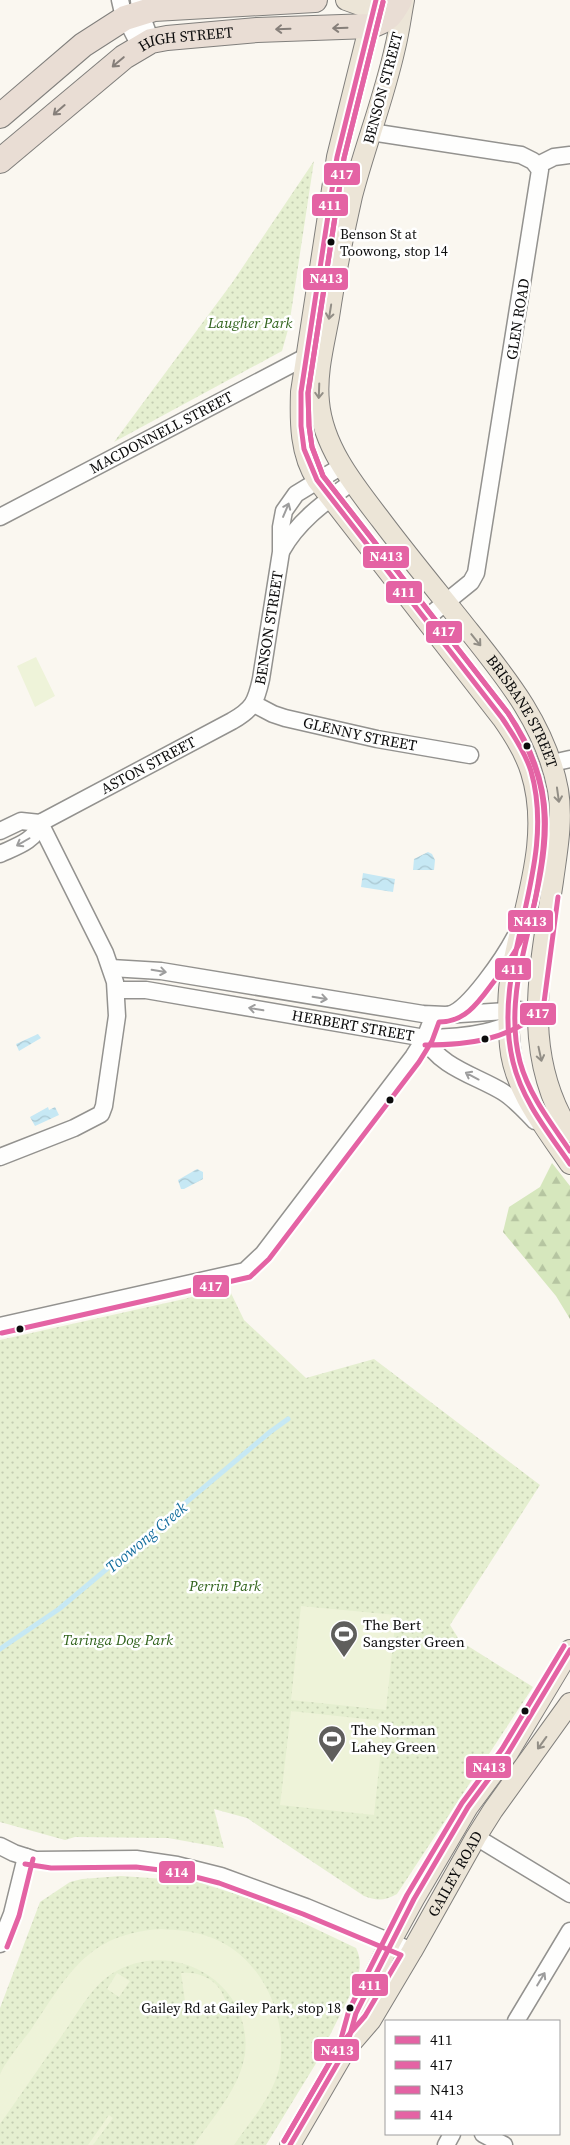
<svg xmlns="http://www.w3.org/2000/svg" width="570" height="2145" font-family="'Source Serif 4',serif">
<defs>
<pattern id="forest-firs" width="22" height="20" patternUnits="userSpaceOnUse" patternTransform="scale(1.25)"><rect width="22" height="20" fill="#d6e7bd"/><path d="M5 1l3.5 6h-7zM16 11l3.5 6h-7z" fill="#b6c5a1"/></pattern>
<pattern id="park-dots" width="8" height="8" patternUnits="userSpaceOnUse" patternTransform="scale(1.25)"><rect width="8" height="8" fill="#e5efd0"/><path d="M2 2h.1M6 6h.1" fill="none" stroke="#c3ccb1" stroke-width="1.8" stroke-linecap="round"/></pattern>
<pattern id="water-waves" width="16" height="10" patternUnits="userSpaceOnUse" patternTransform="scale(1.25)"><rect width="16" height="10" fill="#c6e8f4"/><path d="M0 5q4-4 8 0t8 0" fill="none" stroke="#a9c6d0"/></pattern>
</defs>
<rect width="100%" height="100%" fill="#faf7f0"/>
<path fill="url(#forest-firs)" d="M552,1163l18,23v133l-14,-23 -53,-64 6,-25 31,-20z"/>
<path fill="url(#park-dots)" d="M314,161l-25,165 -7,25 -168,91 118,-159z
M228,1287l16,33 62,58 68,-19 166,126 -90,140 10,16 73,46 -136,207c-13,7 -20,7 -33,2l-117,-78 -33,-9 10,39 -56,-10 -93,-1 -10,3 -65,-18v-482l184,-41z
M121,1876l73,5 61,19 101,48c6,12 4,23 0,35l-41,82 -49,80h-266v-137l40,-106 30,-20 12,-3z"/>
<path fill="#eef3d9" d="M36,657l19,39 -20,11 -18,-41z
M301,1606l95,9 -10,95 -95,-10z
M291,1711l93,10 -10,94 -94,-10z
M161,1929c16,1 31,2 46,7 53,17 83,80 72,133 -7,28 -29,53 -45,76h-40c19,-28 46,-57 51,-91 8,-73 -73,-117 -132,-81 -21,13 -34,38 -48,58 -22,31 -43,62 -65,93 0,-12 0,-40 0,-49 3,-10 23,-35 30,-44 39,-57 56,-97 131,-102z
M117,1973l13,8 -11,16 -12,-8z
M181,1973c23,-2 41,10 46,33l-34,7 -7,-5z
M109,2115l4,3 -20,27h-5z"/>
<path fill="url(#water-waves)" d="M428,852l4,2 3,6 -1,10h-21l1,-11z
M363,873l32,6 -2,13 -32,-5z
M38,1034l3,4 -22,13 -3,-7z
M48,1107l1,3 6,-3 4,8 -24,11 -5,-9z
M197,1169l6,3v7l-19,10h-3l-3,-9z"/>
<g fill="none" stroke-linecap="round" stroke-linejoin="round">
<path stroke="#c6e8f4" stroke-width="5" d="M0,1649l59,-40 211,-177 18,-13"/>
<g stroke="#93928f" stroke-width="19">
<g id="minor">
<path d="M120,0l3,13 17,33"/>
<path d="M139,0l1,12 11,29"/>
<path d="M371,132l150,23 12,6 7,9 -64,403 -5,9 -47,38"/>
<path d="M538,165l16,-8 16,-2"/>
<path id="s1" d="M0,517l315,-165"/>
<path d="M282,550c16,-29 43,-48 70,-68"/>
<path id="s2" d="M254,704l19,10 12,4 92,21 93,16"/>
<path d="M552,763l18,-4"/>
<path id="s3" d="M0,831l21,-10 19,2 192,-102c21,-12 24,-19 29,-42l20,-127v-25l3,-16 12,-17 46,-28"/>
<path d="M0,854c15,-7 36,-13 40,-31"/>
<path d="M111,968l50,3 262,43 22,1 75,-5"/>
<path id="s4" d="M116,990h30l279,48c37,0 85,-4 112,-33"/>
<path d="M449,1015c20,-5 56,-59 66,-78"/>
<path d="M425,1038c14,29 52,38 78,54 13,8 22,19 32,29"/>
<path d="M0,1157l74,-29 27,-14 3,-8 13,-90 -2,-34 -10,-29 -65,-130"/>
<path d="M0,1326l245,-55 18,-17 150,-197 12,-19 9,-23"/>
<path d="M476,1837l94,57"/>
<path d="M0,1846l14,7 22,7 100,-1 41,6 44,11 85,31 106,44"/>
<path d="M0,1944l12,-30 14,-57"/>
<path d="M516,2021l54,-90"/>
<path d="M483,2134l21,11"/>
<path d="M446,2145l6,-11"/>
</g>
</g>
<g stroke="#807f7c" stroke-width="22">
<g id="major">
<path d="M346,0l28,10 10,9"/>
<path d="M376,0l-39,157 -36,235c-1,30 -1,62 16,88l185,238c12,17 23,34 29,54 22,70 -11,141 -21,209 -3,22 -2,44 0,65 4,44 36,82 60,118"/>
<path id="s5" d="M404,0c-3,16 -5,32 -9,48 -11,50 -30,98 -43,148 -9,40 -17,80 -23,121 -5,27 -13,57 -10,85 4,45 35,83 62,118 27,36 56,71 84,106 40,50 81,99 93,164 5,31 -1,61 -5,91 -13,87 -33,172 17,251"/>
<path d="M348,2043l8,-30 35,-72 23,-42 54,-92 40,-54 62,-103"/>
<path id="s6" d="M290,2145l56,-96 25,-29 41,-69 64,-114 17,-27 77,-107"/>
</g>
</g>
<g stroke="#807f7c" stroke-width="26">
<g id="highway">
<path d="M0,116l83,-71 42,-27 29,-9 161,-9"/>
<path id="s7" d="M0,161l124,-104 27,-16 16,-3 90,-8 113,-4c18,-5 21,-10 30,-26"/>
</g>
</g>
<use href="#minor" stroke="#fefefd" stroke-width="16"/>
<use href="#major" stroke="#ece5d7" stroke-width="20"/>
<use href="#highway" stroke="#e9ddd4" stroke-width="24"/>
<g stroke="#fff" stroke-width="9">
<path id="bus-1" d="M376,0l-39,157 -36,235v34l3,23 13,31 185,238c11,16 23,34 29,53 28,98 -42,193 -18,291 9,38 35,70 57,102
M290,2145l56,-96 10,-36 58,-114 54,-92 40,-54 62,-103"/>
</g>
<g stroke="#fff" stroke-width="9">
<path id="bus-2" d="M425,1045c43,0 84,-5 118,-35l15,-113
M2,1333l248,-56 19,-18 150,-197 13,-21 7,-19c26,0 39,-19 53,-38 11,-15 22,-29 30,-45 10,-19 14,-40 17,-62 12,-66 5,-107 -31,-164l-185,-237 -11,-29 -3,-21 -1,-33 36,-235 39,-156"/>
</g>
<g stroke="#fff" stroke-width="9">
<path id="bus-3" d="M383,2l-39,156 -36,235 1,33 3,21 11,29 185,237c57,82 37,143 17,232 -9,38 -15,79 -5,117 9,33 31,61 50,89
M284,2141l55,-95 10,-36 58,-115 55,-92 40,-54 62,-103"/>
</g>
<g stroke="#fff" stroke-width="9">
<path id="bus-4" d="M25,1864l26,4 85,-1 40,5 43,11 84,31 98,41 -36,61 -25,29 -56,96
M7,1947l12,-31 14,-57"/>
</g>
<use href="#bus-1" stroke="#e463a4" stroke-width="5"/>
<use href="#bus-2" stroke="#e463a4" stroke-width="5"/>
<use href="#bus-3" stroke="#e463a4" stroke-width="5"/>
<use href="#bus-4" stroke="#e463a4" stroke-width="5"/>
</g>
<defs><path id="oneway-shaft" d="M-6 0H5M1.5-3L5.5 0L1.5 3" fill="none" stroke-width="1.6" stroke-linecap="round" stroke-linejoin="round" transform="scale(1.25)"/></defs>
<g stroke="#867f7a">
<use href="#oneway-shaft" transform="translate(340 28) rotate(178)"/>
<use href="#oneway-shaft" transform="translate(283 29) rotate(178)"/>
<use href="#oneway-shaft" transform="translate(118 62) rotate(140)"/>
<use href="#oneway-shaft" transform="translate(59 110) rotate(139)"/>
</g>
<g stroke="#928e86">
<use href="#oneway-shaft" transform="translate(330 312) rotate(99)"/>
<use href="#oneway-shaft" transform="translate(319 391) rotate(92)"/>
<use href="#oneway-shaft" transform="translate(476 640) rotate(51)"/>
<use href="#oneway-shaft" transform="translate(558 795) rotate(82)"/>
<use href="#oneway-shaft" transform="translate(540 1054) rotate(78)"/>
<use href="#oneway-shaft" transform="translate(542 1743) rotate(126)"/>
</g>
<g stroke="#9d9d9d">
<use href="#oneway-shaft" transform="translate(286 510) rotate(-67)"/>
<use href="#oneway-shaft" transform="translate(23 842) rotate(150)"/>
<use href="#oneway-shaft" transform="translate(159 971) rotate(9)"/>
<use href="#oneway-shaft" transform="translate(320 998) rotate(9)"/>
<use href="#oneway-shaft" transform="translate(256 1009) rotate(-170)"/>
<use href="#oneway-shaft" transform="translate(472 1076) rotate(-152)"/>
<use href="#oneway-shaft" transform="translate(541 1979) rotate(-59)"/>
</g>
<defs>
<g id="stadium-pin" transform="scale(1.4375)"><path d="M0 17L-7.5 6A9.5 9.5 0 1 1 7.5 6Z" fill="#5f5e5c" stroke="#fff"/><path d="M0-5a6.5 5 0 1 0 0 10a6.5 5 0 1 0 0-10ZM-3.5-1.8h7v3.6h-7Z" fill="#fff"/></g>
</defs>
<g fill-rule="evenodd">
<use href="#stadium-pin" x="344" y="1634"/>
<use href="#stadium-pin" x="332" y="1739"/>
</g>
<g fill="#0c0c0c" stroke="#fff" stroke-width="2">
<circle cx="331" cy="242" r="4.5"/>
<circle cx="527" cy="746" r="4.5"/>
<circle cx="485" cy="1039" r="4.5"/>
<circle cx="390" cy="1100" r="4.5"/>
<circle cx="20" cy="1329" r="4.5"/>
<circle cx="525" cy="1711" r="4.5"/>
<circle cx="350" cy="2008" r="4.5"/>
</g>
<g text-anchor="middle" stroke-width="5" stroke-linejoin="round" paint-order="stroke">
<g font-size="14" fill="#0c0c0c" stroke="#fff" text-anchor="start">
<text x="340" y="239">Benson St at<tspan x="340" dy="17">Toowong, stop 14</tspan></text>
<text x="341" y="2013" text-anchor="end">Gailey Rd at Gailey Park, stop 18</text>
</g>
<g font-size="15" fill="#0c0c0c" stroke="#fff">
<text dy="5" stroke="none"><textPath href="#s7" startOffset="228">HIGH STREET</textPath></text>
<text transform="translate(383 88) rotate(-75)" y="5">BENSON STREET</text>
<text transform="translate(518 319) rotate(-81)" y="5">GLEN ROAD</text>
<text dy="5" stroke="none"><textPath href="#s1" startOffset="182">MACDONNELL STREET</textPath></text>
<text dy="5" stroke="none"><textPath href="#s3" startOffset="365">BENSON STREET</textPath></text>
<text dy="5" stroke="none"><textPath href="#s5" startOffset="786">BRISBANE STREET</textPath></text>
<text dy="5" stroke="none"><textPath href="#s2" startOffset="111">GLENNY STREET</textPath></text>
<text dy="5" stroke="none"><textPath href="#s3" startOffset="165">ASTON STREET</textPath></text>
<text dy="5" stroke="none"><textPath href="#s4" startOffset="240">HERBERT STREET</textPath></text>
<text dy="5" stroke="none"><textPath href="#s6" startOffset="318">GAILEY ROAD</textPath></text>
</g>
<g font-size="15" font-style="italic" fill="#31631c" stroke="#fff">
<text x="250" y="328">Laugher Park</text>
<text x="225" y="1591">Perrin Park</text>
<text x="118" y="1645">Taringa Dog Park</text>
</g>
<g font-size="15" fill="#0c0c0c" stroke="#fff" text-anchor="start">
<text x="363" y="1630">The Bert<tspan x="363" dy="17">Sangster Green</tspan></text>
<text x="351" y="1735">The Norman<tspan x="351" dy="17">Lahey Green</tspan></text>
</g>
<g font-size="16" font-style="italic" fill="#156e9e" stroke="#fff">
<text transform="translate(146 1537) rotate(-40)" y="6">Toowong Creek</text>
</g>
</g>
<g stroke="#fff" stroke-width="2">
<rect x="323" y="162" width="38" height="24" rx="5" fill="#e463a4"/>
<rect x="311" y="193" width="38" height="24" rx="5" fill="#e463a4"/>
<rect x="302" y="267" width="47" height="24" rx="5" fill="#e463a4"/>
<rect x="362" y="545" width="48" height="24" rx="5" fill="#e463a4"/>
<rect x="385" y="580" width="38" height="24" rx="5" fill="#e463a4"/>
<rect x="425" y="620" width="38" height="24" rx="5" fill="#e463a4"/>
<rect x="507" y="909" width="47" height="24" rx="5" fill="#e463a4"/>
<rect x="494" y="957" width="38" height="24" rx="5" fill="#e463a4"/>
<rect x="519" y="1002" width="38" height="24" rx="5" fill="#e463a4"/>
<rect x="192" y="1274" width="38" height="24" rx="5" fill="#e463a4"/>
<rect x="465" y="1755" width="47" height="24" rx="5" fill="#e463a4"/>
<rect x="158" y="1860" width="38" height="24" rx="5" fill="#e463a4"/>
<rect x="351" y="1973" width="38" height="24" rx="5" fill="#e463a4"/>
<rect x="313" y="2038" width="47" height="24" rx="5" fill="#e463a4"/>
</g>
<g font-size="14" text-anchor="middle" font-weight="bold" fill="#fff">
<text x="342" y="179">417</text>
<text x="330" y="210">411</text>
<text x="326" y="283">N413</text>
<text x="386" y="561">N413</text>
<text x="404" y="597">411</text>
<text x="444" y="636">417</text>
<text x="530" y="926">N413</text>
<text x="513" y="974">411</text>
<text x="538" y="1018">417</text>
<text x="211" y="1291">417</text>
<text x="489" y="1772">N413</text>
<text x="177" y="1877">414</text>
<text x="370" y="1990">411</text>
<text x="337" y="2055">N413</text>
</g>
<rect x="385" y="2020" width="175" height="115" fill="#ffffff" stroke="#9e9e9e"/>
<rect x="395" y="2036" width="25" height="8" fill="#e463a4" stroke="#9e9e9e"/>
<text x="430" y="2045" font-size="15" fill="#0c0c0c">411</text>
<rect x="395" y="2061" width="25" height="8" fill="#e463a4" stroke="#9e9e9e"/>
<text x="430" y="2070" font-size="15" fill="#0c0c0c">417</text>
<rect x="395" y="2086" width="25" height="8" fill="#e463a4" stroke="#9e9e9e"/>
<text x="430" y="2095" font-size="15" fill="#0c0c0c">N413</text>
<rect x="395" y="2111" width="25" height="8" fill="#e463a4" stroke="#9e9e9e"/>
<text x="430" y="2120" font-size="15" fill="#0c0c0c">414</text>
</svg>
